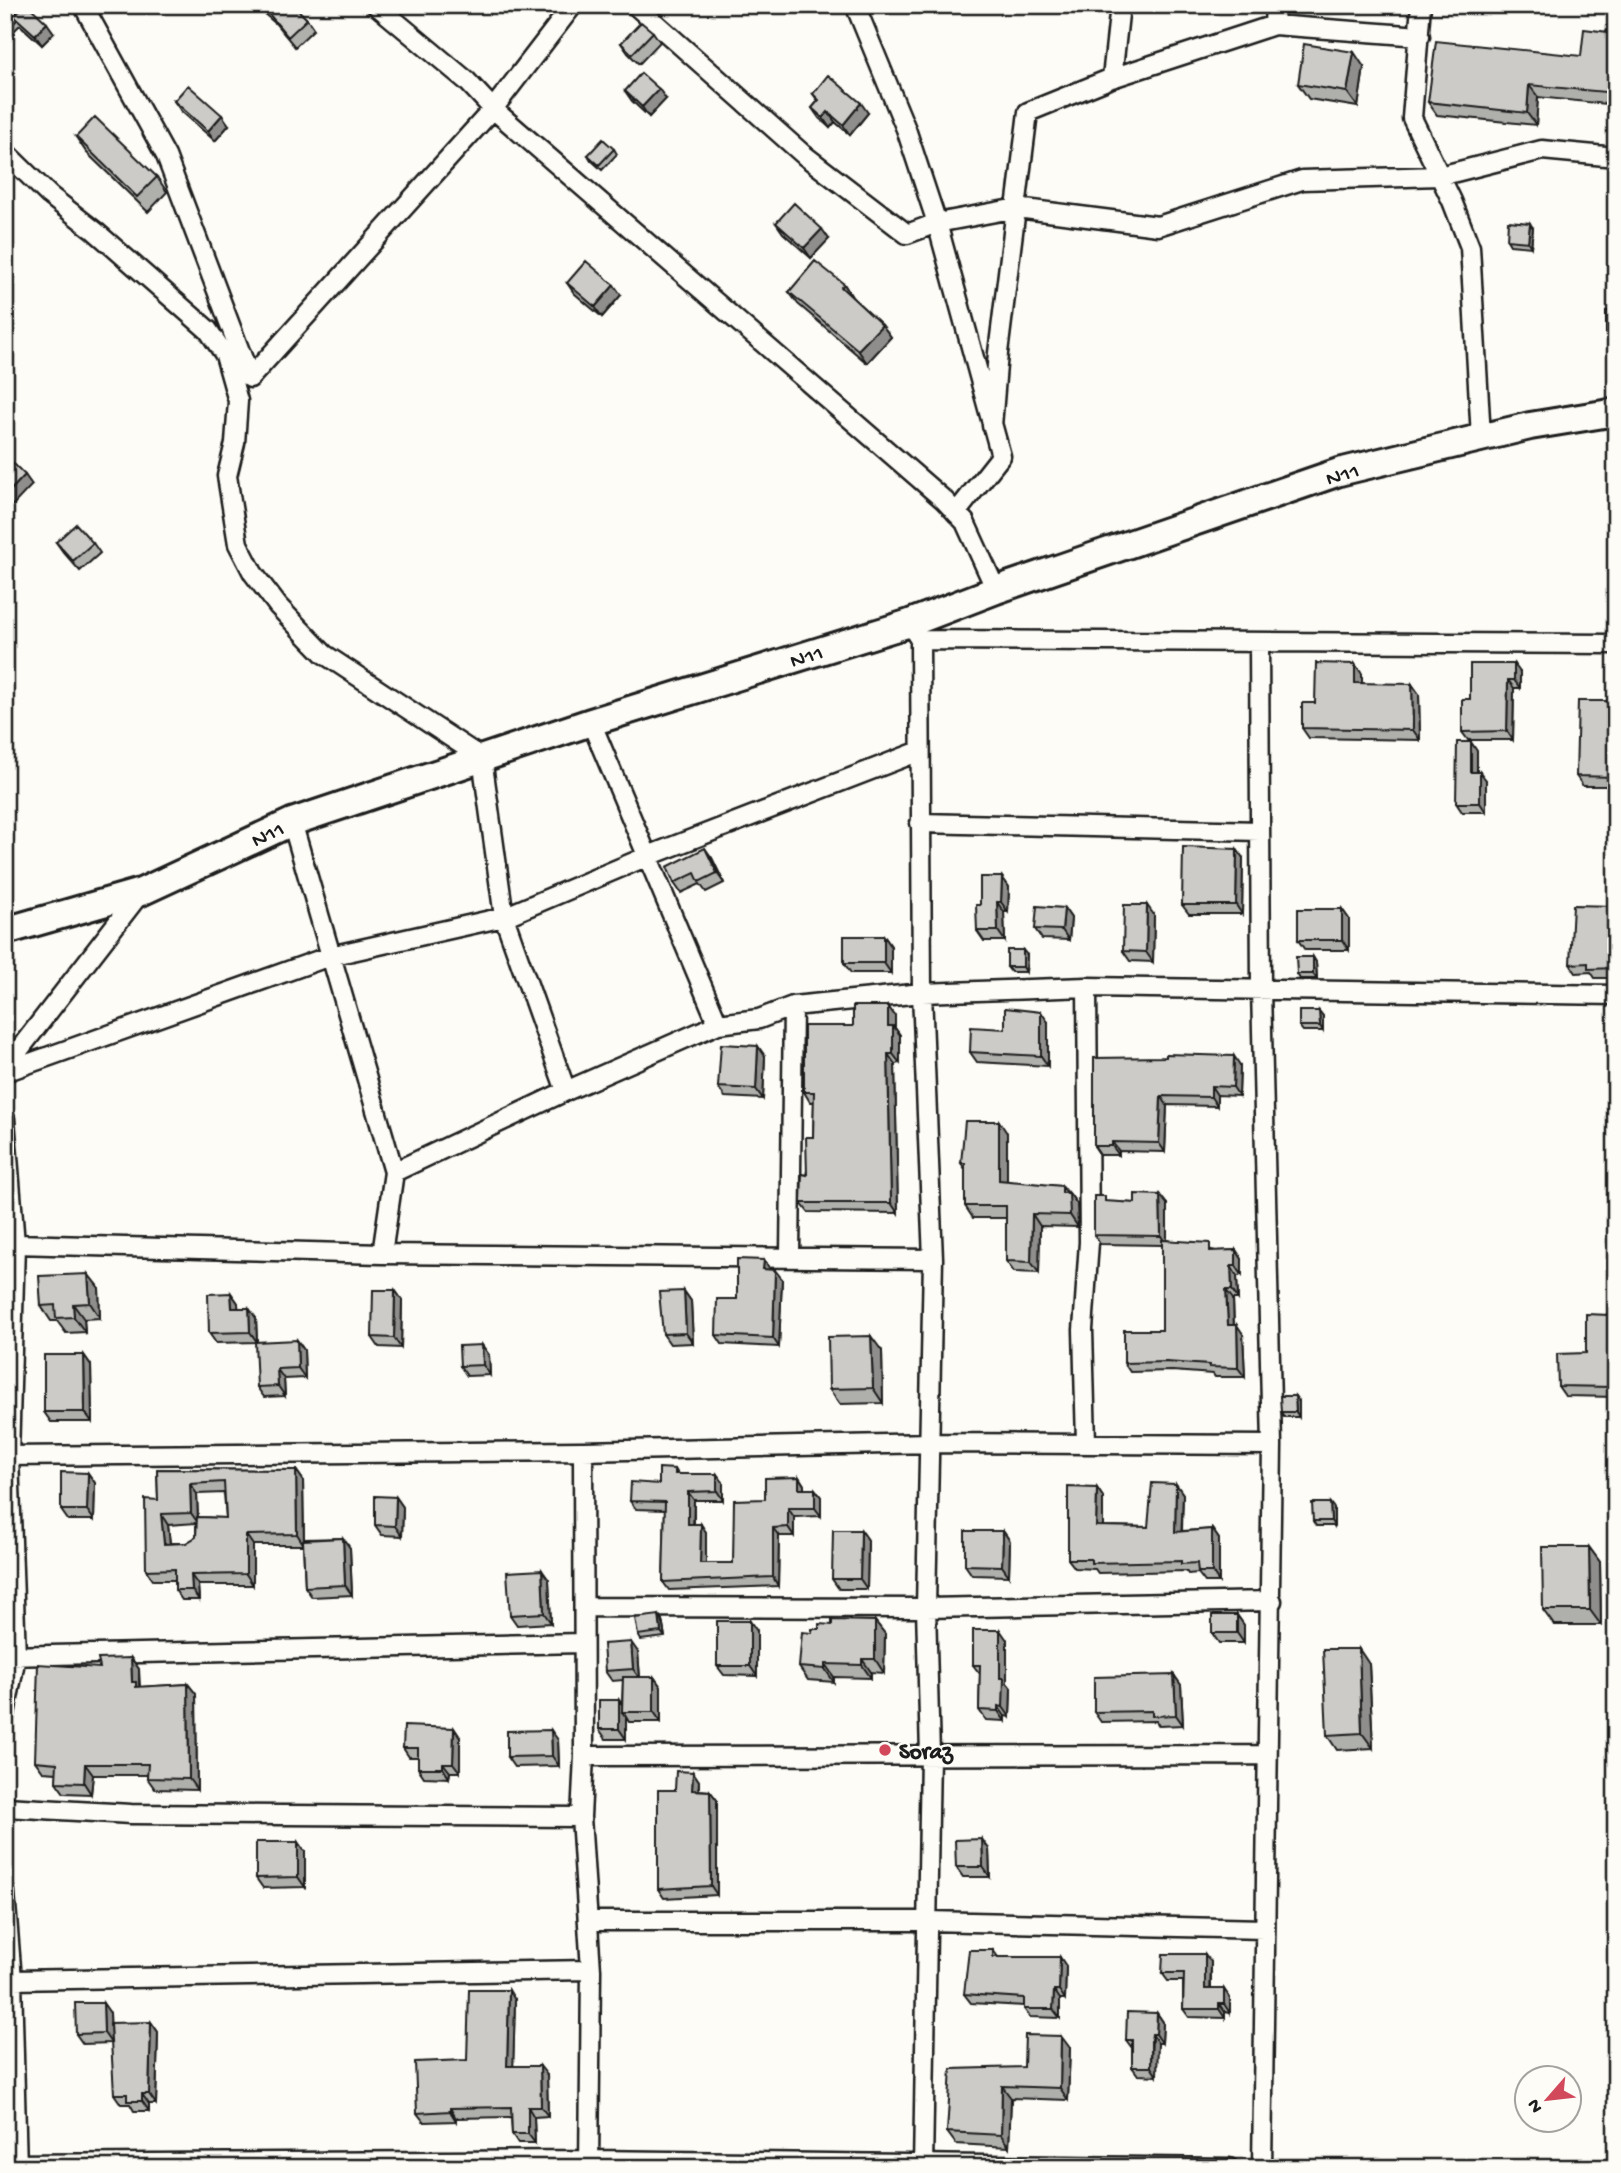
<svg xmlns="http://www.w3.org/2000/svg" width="1621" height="2173" font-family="'Gochi Hand',sans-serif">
<rect width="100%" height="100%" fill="#fdfcf7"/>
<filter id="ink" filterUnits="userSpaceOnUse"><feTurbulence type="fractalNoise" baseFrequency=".0143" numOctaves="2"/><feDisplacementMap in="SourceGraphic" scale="14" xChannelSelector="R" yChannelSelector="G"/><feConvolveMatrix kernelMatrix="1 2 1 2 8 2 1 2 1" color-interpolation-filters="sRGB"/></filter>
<g filter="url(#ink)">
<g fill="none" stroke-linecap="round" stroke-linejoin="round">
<g stroke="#1c1c1c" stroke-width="23">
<path id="street" d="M83,5l83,151 83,219
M376,5l91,76 26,28 451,391 21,22 31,68
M635,5l169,150 103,79 30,-11 80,-15 141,18 144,-46 138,-4 102,-26 74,7
M855,5l51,124 31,94 64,233 -45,57
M1421,5l-9,113 40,83 18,46 11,190
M1274,25l1,-20
M1112,78l8,-73
M5,152l44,43 46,36 113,99 17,25 13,46 -3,42 -8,33 11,68 15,29 25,33 46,48 158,104 22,159 62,174
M225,355l25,23 243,-269 80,-104
M992,426l6,-73 30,-241 84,-34 162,-53 146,11
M915,632l5,8 696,4
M920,640l2,353 11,266 -7,349 4,147 -7,413
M1259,643l2,346 11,456 -10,723
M591,722l127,302
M292,822l102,350 -12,82
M920,823l340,8
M5,1068l136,-176
M5,1072l325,-116 174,-39 144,-61 272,-105
M5,1119l10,125 -6,212 7,200 -11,58
M394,1172l172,-81 152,-67 41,-5 34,-13 129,-13 165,-6 529,8
M15,1244l367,10 551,5
M790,1255l3,-249
M1086,1443l-3,-113 6,-88 -2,-255
M583,1451l1,305 -3,61 10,153 -2,198
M5,1456l578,-5 348,-8 341,2
M584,1607l342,1 346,-7
M6,1656l577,-13
M584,1756l682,-1
M5,1807l126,7 450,3
M5,1892l7,88 5,188
M589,1921h338l337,8
M12,1980l579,-10
M5,2164l585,-4 639,8"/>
</g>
<g stroke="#1c1c1c" stroke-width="32">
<path id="primary" d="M5,931l136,-39 151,-70 299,-100 319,-99 86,-33 343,-118 191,-46 86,-14"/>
</g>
<use href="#street" stroke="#fdfcf7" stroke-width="18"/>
<use href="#primary" stroke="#fdfcf7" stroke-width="26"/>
</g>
<path fill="#afafac" stroke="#1c1c1c" stroke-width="2" fill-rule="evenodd" d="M5,5l12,8 37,20 -12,12 -22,-20 -12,12 -3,-2z
M254,5h39l14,14 7,10 -19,18 -19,-23z
M653,32l7,10 -21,22 -11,-11 -7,-10z
M1616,33v72l-78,-8 -2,28 -99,-10 -9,-13 153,-46z
M1364,67l-6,40 -49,-8 -11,-15z
M625,91l41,8 -17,18 -17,-16z
M813,94l55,19 -18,22 -15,-13 -5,6 -11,-10 -7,-10 6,-7z
M174,101l55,24 -14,16 -34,-30z
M76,137l81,40 10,15 -19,20 -62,-60z
M614,149l3,5 -15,16 -11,-10 -3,-5z
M776,223l53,16 -18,19 -28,-25z
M1533,228l-2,19 -21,-2 -3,-5z
M567,283l54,12 -19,22 -28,-24z
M844,284l8,13 30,28 9,12 -24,26 -69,-59 -9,-12z
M1616,311v33h-3l-7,-10z
M56,542l37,1 7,10 -20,18 -17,-19z
M1520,672v16h-6l-1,52h-45l-6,-8 8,-33z
M1362,674v9l57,11 1,46 -111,-2 -7,-10 13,-25z
M1616,701v85h-33l-7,-10z
M1477,751v21l9,8v32h-24l-6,-9z
M712,858l12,25 -18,9 -6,-8 -19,9 -7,-10z
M1243,858l-1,56h-53l-7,-9z
M1002,877l7,10 -1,25h-4l1,29h-21l-7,-10z
M1616,906v72h-21l-4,-6 -15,1 -6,-9z
M1064,908l7,10 -2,22 -27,-1 -7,-10z
M1342,909l7,10v31h-44l-7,-10z
M1154,915l-1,47 -23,-1 -7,-10z
M884,936l7,10v27h-40l-7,-10z
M1027,955l-1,17h-15l-4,-5z
M1313,957l3,5 1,17h-17l-3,-5z
M1319,1011l4,5v15h-20l-4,-5z
M895,1016v12l5,7v28l-5,1 3,149 -90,-1 -7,-9 12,-66 1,-35h-4l-6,-10z
M1048,1022v44l-71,-4 -7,-10 35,-23z
M765,1056l-2,43 -38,-2 -7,-10z
M1094,1058l146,7 -1,31 -22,-1v11l-50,-1 -2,47 -46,-1v4h-19l-6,-9z
M1007,1133v48l62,12 8,11 1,23 -38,-1 -1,47 -25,-1 -8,-11v-43h-33l-8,-12v-37l-4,-6z
M1109,1202l58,2v36l49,11 20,-1 6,9v16l-5,1 1,23h-5l1,26 9,9 2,43h-30l-2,-3 -41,-3 -42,1 -6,-9 38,-33v-85l-62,-1 -6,-9z
M770,1269l12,10 -3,68 -57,-3 -6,-9 21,-36z
M88,1274l11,14 1,30 -16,1 1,13 -19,1 -9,-12h-6l-10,-15z
M395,1290l7,10 -1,48 -22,-1 -7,-10z
M684,1291l7,10 2,42 -23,1 -7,-10z
M231,1293l7,10v5l18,10 1,24 -41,1 -7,-10z
M1609,1315l7,9v73l-51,-1 -7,-10 28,-33z
M297,1340l7,10 1,28 -21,1 1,17 -21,1 -7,-10z
M482,1345l7,10 1,20 -23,1 -7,-10z
M882,1351l1,52 -43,1 -11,-15z
M84,1355l7,10 1,57h-41l-7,-10z
M1299,1401v16h-15l-3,-5z
M157,1469l139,1 7,10 1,59 39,-1 7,10 2,47 -40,2 -7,-10 -2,-42h-50v40h-55l1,15h-17l-7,-10v-10h-22l-7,-10 12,-70zM224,1493l2,25 -28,-1 -1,-23zM196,1523v14l-10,6h-16l-2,-18z
M675,1469l3,5 45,8v18h-29v24l12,8v31h27l32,-64 34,-22 5,8v4h11l6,8v19l-27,1v19h-15l-1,50 -109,4 -6,-8 2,-72 -29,-1 -6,-8 29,-17z
M88,1473l7,10 -1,37h-26l-7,-10z
M1176,1484l7,10 -1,37 30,-2 7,10v43h-14l-7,-9 -10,1 -2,-3 -88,2 -3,-4 -20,-1 -7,-9 29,-71 6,9v29l45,1z
M396,1497l7,10 -1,29 -20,-1 -7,-10z
M1334,1508v18h-18l-3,-5z
M861,1530l7,10 -1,49h-28l-7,-10z
M1003,1531l7,10 -1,35 -37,-1 -7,-10z
M1589,1547l11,15 1,63h-47l-11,-15z
M549,1580l2,43 -34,2 -7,-10z
M659,1615l3,5 3,17 -24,3 -3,-5z
M1237,1615l7,10v18h-25l-7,-10z
M875,1621l10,13 -1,39 -13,-1v6l-37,-1v5l-26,-2 -9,-13 13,-34 20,-8z
M757,1631v45l-33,-1 -7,-9z
M1007,1640v43l4,5 -1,29 -5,-1v5l-19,-1 -7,-10 1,-36 -7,-9z
M638,1652l2,25h14l7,10v35h-32l-3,-5v22h-20l-7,-10 20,-29 3,5 1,-25 -11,1 -7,-10z
M131,1658l8,11 1,18 48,-3 8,10 1,96 -42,-1 -8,-11v-3h-54l-2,19 -27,-1 -8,-11 1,-9 -14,-1 -8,-11 65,-93z
M1369,1664l4,84 -36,2 -10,-15z
M1174,1675l7,10 2,40 -24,1 -3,-5 -55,1 -7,-10z
M454,1728l6,9v35h-10l-1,6 -25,-1 -6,-9v-11h-9l-6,-9z
M558,1740l1,26 -45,1 -7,-10z
M693,1772l6,9v9l11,1 7,9v95l-53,3 -6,-9 17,-99z
M989,1849l1,28h-27l-7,-10z
M305,1852v35l-42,1 -7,-10z
M993,1950l5,7 68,9 -1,33h-5v19l-30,-1 -6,-8v-3l-53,-3 -7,-9z
M1211,1962v27l19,9v15l-5,-1v6l-36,-1 -6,-8v-28h-15l-6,-8z
M515,2000l-2,66 34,9 1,41 -14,1 1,26h-17l-6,-9 -1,-17 -55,1v3l-32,1 -7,-9 50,-53z
M110,2013l1,30 -28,1 -7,-10z
M1157,2013l6,9 -1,21h-4l-1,6v27l-19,-1 -6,-8v-19l-6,-8z
M151,2022l7,10 -2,72h-7v7h-15l-4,-7h-9l-7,-10z
M1070,2048l-2,52 -57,-2 -2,49 -53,-3 -9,-12 77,-65z"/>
<path fill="#8f8e8c" stroke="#1c1c1c" stroke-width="2" d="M47,23l7,10 -12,12 -7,-10z
M1354,52l10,15 -6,40 -11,-15z
M1529,85l9,12 -2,28 -9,-12z
M659,89l7,10 -17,18 -7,-10z
M861,103l7,10 -18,22 -7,-10z
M828,112l7,10 -5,6 -7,-10z
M222,115l7,10 -14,16 -7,-10z
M1530,223l3,5 -2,19 -3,-5z
M822,229l7,10 -18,19 -7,-10z
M844,284l8,13 -11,-10z
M614,285l7,10 -19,22 -7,-10z
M882,325l9,12 -24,26 -9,-13z
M25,475l7,10 -20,21 -7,-10z
M1355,664l7,10v19l-7,-10z
M1514,664l6,8v16l-6,-8z
M1508,680l6,8 -1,52 -6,-9z
M1412,684l7,10 1,46 -7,-10z
M1471,742l6,9v29l-6,-8z
M1480,772l6,8v32l-6,-9z
M705,848l7,10 12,25 -7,-10z
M1237,849l6,9 -1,56 -6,-9z
M1002,877l7,10 -1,25 -7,-10z
M997,902l7,10 1,29 -7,-10z
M1147,905l7,10 -1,47 -7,-10z
M1064,908l7,10 -2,22 -7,-10z
M1342,909l7,10v31l-7,-10z
M884,936l7,10v27l-7,-10z
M1023,950l4,5 -1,17 -3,-5z
M1313,957l3,5 1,17 -4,-5z
M888,1006l7,10v12l5,7v28l-7,-9 -5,-28z
M1319,1011l4,5v15l-3,-5z
M1041,1012l7,10v44l-7,-10z
M758,1046l7,10 -2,43 -7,-10z
M888,1054l7,10 3,149 -7,-10z
M1234,1056l6,9 -1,31 -6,-9z
M1211,1086l6,9v11l-6,-9z
M1161,1096l6,9 -2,47 -6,-9z
M999,1121l8,12v59l-8,-12z
M1112,1142l7,9v4l-7,-9z
M1062,1186l7,10v-3l8,11 1,23 -8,-12 -8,-22z
M1160,1195l7,9v41l-6,-9z
M1032,1214l8,12 -1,47 -8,-11z
M1236,1250l6,9v16l-6,-9z
M764,1260l6,9v10l-7,-10z
M1231,1266l6,10 1,23 -6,-9z
M775,1270l7,9 -3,68 -6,-9z
M88,1274l11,14 1,30 -10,-15z
M395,1290l7,10 -1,48 -7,-10z
M1226,1290l7,9 1,35 -6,-9z
M684,1291l7,10 2,42 -7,-10z
M231,1293l7,10 1,15 -7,-10z
M73,1304l11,15 1,13 -11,-15z
M249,1308l7,10 1,24 -7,-10z
M1609,1315l7,9v68l-4,-5z
M1237,1325l6,9 2,43 -7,-9z
M871,1336l11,15 1,52 -10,-15z
M297,1340l7,10 1,28 -7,-10z
M482,1345l7,10 1,20 -7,-10z
M84,1355l7,10 1,57 -7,-10z
M277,1369l7,10 1,17 -7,-10z
M1295,1396l4,5v16l-3,-5z
M296,1470l7,10 1,65 -7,-11z
M88,1473l7,10 -1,37 -7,-10z
M717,1474l6,8v18l-6,-9z
M799,1477l5,8v12l-5,-8z
M190,1484l7,10 1,29 -7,-10z
M1176,1484l7,10 -2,47 -6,-9z
M1097,1488l6,9v39l-7,-10z
M815,1489l6,8v19l-6,-8z
M688,1492l6,8 -1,32 -5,-8z
M396,1497l7,10 -1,29 -7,-10z
M1330,1503l4,5v18l-3,-5z
M788,1508l6,9v19l-6,-9z
M161,1514l7,11 3,29 -7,-10z
M701,1524l5,8v39l-6,-8z
M773,1528l6,8 -1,50 -5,-9z
M1212,1529l7,10v43l-7,-10z
M861,1530l7,10 -1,49 -7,-10z
M1003,1531l7,10 -1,35 -7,-10z
M246,1535l7,10v40l-7,-11z
M343,1538l7,10 2,47 -7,-10z
M1589,1547l11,15 1,63 -11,-15z
M542,1570l7,10 2,43 -7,-10z
M191,1575l7,10 1,15 -7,-10z
M659,1615l3,5 3,17 -4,-5z
M1237,1615l7,10v18l-7,-10z
M750,1621l7,10v45l-7,-10z
M875,1621l10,13 -1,39 -9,-14z
M1000,1630l7,10v43l4,5 -1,29 -7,-10 -3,-29z
M631,1642l7,10 2,27 -7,-10z
M1359,1649l10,15 4,84 -11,-15z
M131,1658l8,11v16l5,8v5l-12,-16z
M862,1659l9,13v6l-9,-13z
M825,1664l9,13v5l-9,-13z
M1174,1675l7,10 2,40 -7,-10z
M654,1677l7,10v35l-7,-10z
M188,1684l8,10 1,96 -8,-11z
M619,1700l7,10 -4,2 4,5v22l-7,-10z
M998,1706l7,10v5l-7,-10z
M454,1728l6,9v35l-7,-9z
M551,1730l7,10 1,26 -7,-10z
M443,1763l7,9 -1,6 -6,-10z
M85,1764l8,11 -2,19 -7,-11z
M693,1772l6,9 -1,18 -6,-9z
M710,1791l7,9v95l-6,-9z
M982,1839l7,10 1,28 -7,-10z
M298,1842l7,10v35l-7,-10z
M1205,1954l6,8 -1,35 -5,-8z
M1060,1957l6,9 -1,33 -6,-9z
M1224,1989l6,9v15l-6,-9z
M509,1990l6,10 -2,76 -6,-10z
M1054,1990l6,9v19l-7,-9z
M103,2003l7,10 1,30 -7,-10z
M1219,2004l6,8v6l-6,-9z
M1157,2013l6,9 -1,21 -6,-9z
M151,2022l7,10 -2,72 -7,-10z
M1152,2034l6,9 -1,33 -6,-9z
M1061,2036l9,12 -2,52 -8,-12z
M540,2066l7,9 1,41 -7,-9z
M1002,2086l9,12 -2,49 -8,-12z
M142,2094l7,10v7l-7,-10z
M528,2107l6,10 1,26 -7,-9z
M450,2108l6,10v3l-6,-10z"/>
<path fill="#cccbc8" stroke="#1c1c1c" stroke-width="2" fill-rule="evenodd" d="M5,5h4l8,8 -3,3 3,4 -12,12z
M24,5h4l19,18 -12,12 -21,-19z
M259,5h34l14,14 -19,18 -19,-23z
M641,22l12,10 -21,22 -11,-11z
M1584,29l32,4v60l-87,-8 -2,28 -99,-11 8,-61 145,15z
M1304,44l50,8 -7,40 -49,-8z
M641,73l18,16 -17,18 -17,-16z
M828,75l33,28 -18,22 -15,-13 -5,6 -11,-10 7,-8 -6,-6z
M188,85l34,30 -14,16 -34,-30z
M95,117l62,60 -20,20 -61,-60z
M603,139l11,10 -15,16 -11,-10z
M794,203l28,26 -18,19 -28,-25z
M1508,221l22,2 -2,19 -21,-2z
M586,261l28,24 -19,22 -28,-24z
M815,261l29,23 -3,3 41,38 -24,25 -69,-58z
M1606,311h10v23h-10z
M11,461l14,14 -20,21v-29z
M76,524l17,19 -20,18 -17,-19z
M1316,663l39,1v19l57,1 1,46 -111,-2v-25h13z
M1470,664h44v16h-6l-1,51 -45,1v-33h8z
M1578,701h38v76l-40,-1z
M1457,742h14v30h9v31h-24z
M1183,847l54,2 -1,56h-54z
M705,848l12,25 -18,9 -4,-9 -21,10 -7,-16z
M980,877h22l-1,25h-4l1,29h-21l-1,-26h4z
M1124,905h23l-1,47 -23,-1z
M1573,905l43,1v62l-28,1v-6l-18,1z
M1037,906l27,2 -2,22 -27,-1z
M1298,909h44v31h-44z
M844,936h40v27h-40z
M1007,950h16v17h-16z
M1296,957h17v17h-16z
M853,1006h35v20h5v28h-5l3,149h-90l1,-29 5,1 -1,-38h7l1,-45h-10v-66h49z
M1005,1008l36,4v44l-71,-4 1,-25 34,2z
M1299,1011h20l1,15h-21z
M721,1044l37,2 -2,43 -38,-2z
M1166,1054l68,2 -1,31 -22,-1v11l-50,-1 -2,47 -47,-1v4h-18v-88l72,-1z
M965,1121h34v59l63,6v7h7l1,22 -38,-1 -1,48 -25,-1v-55h-41v-43h-4z
M1135,1194l25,1 1,41 -67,-1v-39h11v5l30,2z
M1162,1240l48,3v8l26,-1v16h-5l1,24h-6l2,35h9l1,43 -29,-1v-2l-43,-3 -42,1v-33h38z
M737,1259l27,1 -1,9 12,1 -2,68 -57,-3 1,-36h20z
M88,1274l2,29 -17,1 1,13 -18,1 -1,-13 -14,1 -2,-30z
M373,1290h22l-1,48 -22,-1z
M684,1291l2,42 -23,1 -4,-42z
M231,1293l1,15h17l1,24 -41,1 -1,-39z
M1586,1314l23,1 3,72 -54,-1 -1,-32 29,-1z
M871,1336l2,52 -44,1 -1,-52z
M297,1340l1,28 -21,1 1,17 -21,1 -2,-45z
M482,1345l1,20 -23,1 -1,-20z
M44,1355h40l1,57h-41z
M1280,1396h15l1,16h-15z
M659,1468l16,1v5h42v17l-29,1v32h13l-1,39h33l1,-63 31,-1v-21l34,-1v12h16v19h-27v19l-15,1v49l-110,5 2,-80 -35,-1 1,-19 28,2z
M157,1469l139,1 1,64 -51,1v39l-55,1 1,15h-17v-21l-29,1 -1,-71 13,1zM224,1482l2,36 -29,-1 -1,20 -10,6 -22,1 -3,-30 30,-1 -1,-29z
M61,1472l27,1 -1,37h-26z
M1152,1483l24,1 -1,48 37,-3v43h-14l-1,-9 -16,1v-3l-90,2v-4h-23v-72l29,1 -1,38 52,1z
M375,1496l21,1 -1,29 -20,-1z
M1312,1503h18l1,18h-18z
M833,1530h28l-1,49h-28z
M965,1531h38l-1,35 -37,-1z
M343,1538l2,47 -40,2 -2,-47z
M1542,1547h47l1,63h-47z
M542,1570l2,43 -34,2 -3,-43z
M659,1615l2,17 -23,3 -3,-17z
M1212,1615h25v18h-25z
M832,1620l43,1v38h-13v6l-37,-1v5l-26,-2 3,-35 10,1v-4h7v-5l13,1z
M717,1621h33v45h-33z
M973,1630h27v48h4l-1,29 -5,-1v5l-19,-1 1,-45h-7z
M631,1642l2,27 -28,2 -2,-27z
M1323,1649h36l3,84 -35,2z
M131,1658l1,24h4v5l52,-3 1,95 -42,-1 1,-14h-63l-1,19 -28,-1 1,-19 -22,-2 3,-97 62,4 -2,-9z
M1174,1675l2,40 -24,1v-5l-58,1v-35z
M623,1677h31v35h-32z
M599,1700h20v29h-20z
M404,1726l50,2 -1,35h-10v5h-25v-20h-15z
M551,1730l1,26 -45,1v-26z
M676,1771l17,1 -1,18 18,1 1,95 -53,3v-99h17z
M982,1839l1,28h-27l-1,-27z
M256,1842h42v35l-42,1z
M969,1950h24v7h67l-1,33h-5l-1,19h-29v-11l-60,-4z
M1163,1954h42v35h19v15h-5v5h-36l1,-36h-22z
M469,1990h40l-2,76h33l1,41h-13v27h-16l-1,-27 -61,1v3l-33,2 -2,-51 52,-2z
M75,2003h28l1,30 -28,1z
M1127,2012l30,1 -1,21h-4l-1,7v26h-19v-27h-6z
M151,2022l-2,72h-7v7h-15v-7h-13l-4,-71z
M1025,2035l36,1 -1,52 -58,-2 -1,49 -54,-3 4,-63 73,-2z"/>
</g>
<circle fill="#d1495b" stroke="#fdfcf7" stroke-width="2.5" cx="885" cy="1750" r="7"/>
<g text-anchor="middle" stroke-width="5" stroke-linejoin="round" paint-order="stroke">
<g font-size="23" fill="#1c1c1c" stroke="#fdfcf7">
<text transform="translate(1342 473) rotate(-16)" y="8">N11</text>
<text transform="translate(806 655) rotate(-17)" y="8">N11</text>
<text transform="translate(267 833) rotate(-25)" y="8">N11</text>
</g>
<g font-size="23" font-weight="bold" fill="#1c1c1c" stroke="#fdfcf7" text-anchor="start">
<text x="899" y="1758">Soraz</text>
</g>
</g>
<rect width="1621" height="2173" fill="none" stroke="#fdfcf7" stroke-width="28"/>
<rect x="14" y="14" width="1593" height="2145" fill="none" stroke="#1c1c1c" stroke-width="2.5" filter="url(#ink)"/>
<g transform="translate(1548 2099) rotate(242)"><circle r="33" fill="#fdfcf7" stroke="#a3a29f" stroke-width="2"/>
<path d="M0-5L12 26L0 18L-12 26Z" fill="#d1495b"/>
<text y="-10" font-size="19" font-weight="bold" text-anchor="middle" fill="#1c1c1c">N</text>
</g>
</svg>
